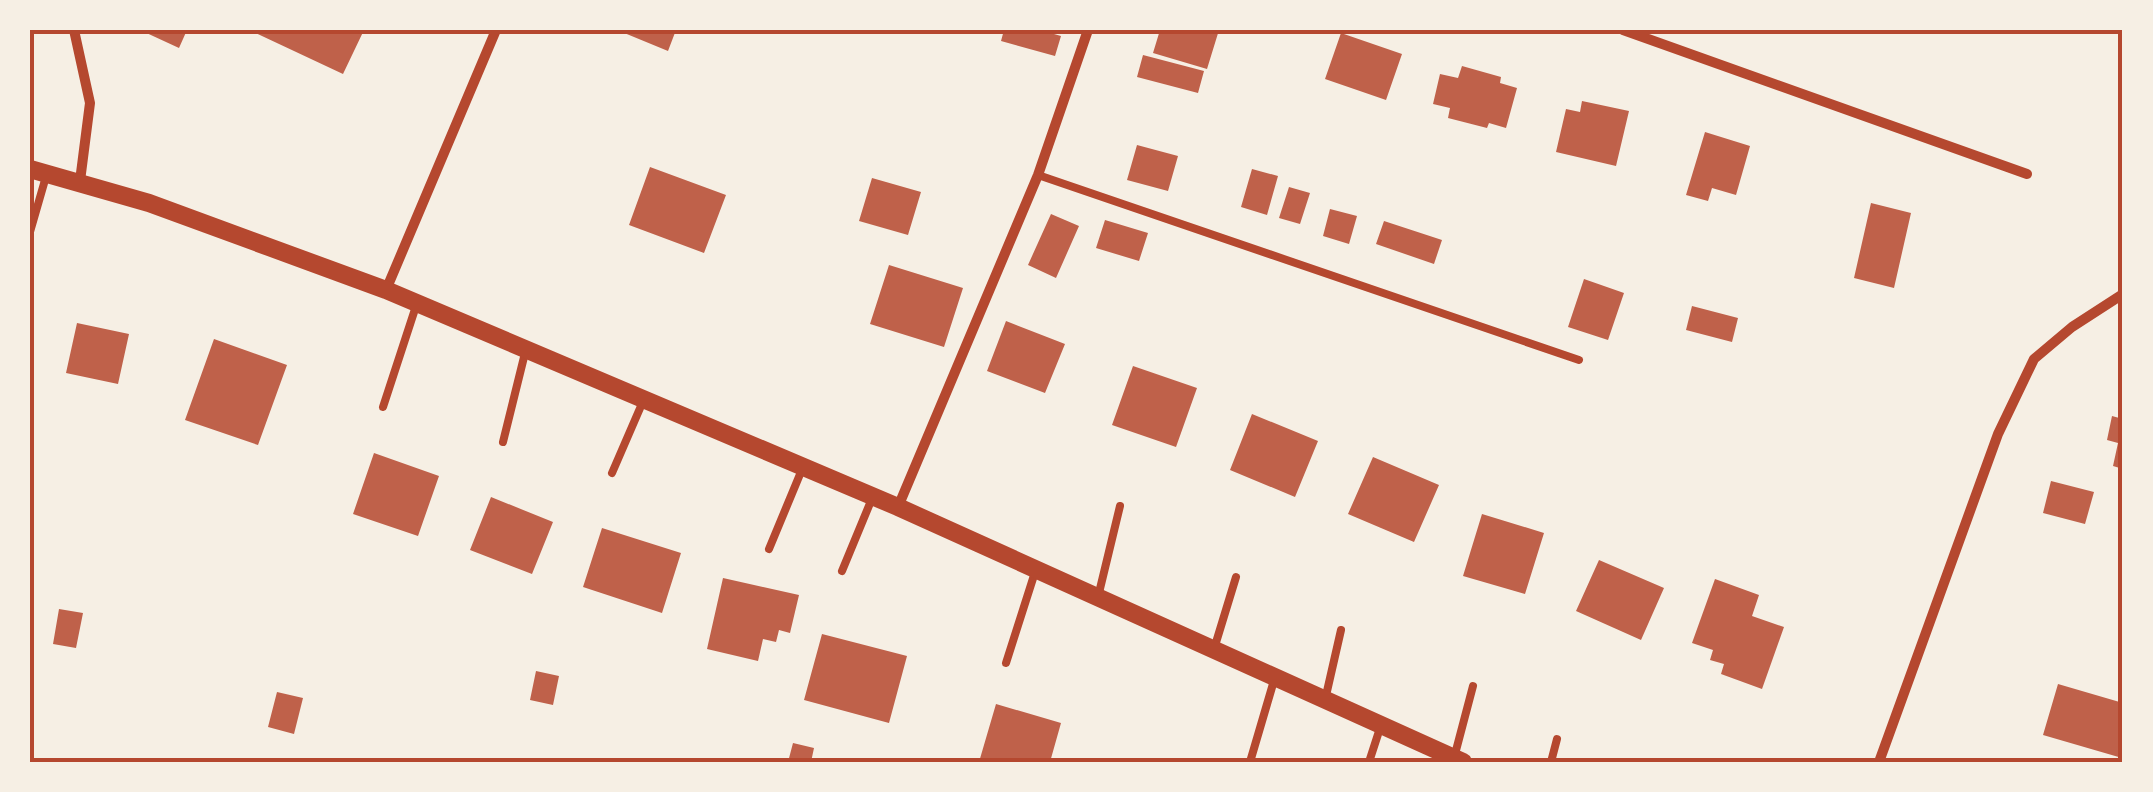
<svg xmlns="http://www.w3.org/2000/svg" width="2153" height="792" font-family="'Source Sans 3',sans-serif">
<rect width="100%" height="100%" fill="#f6efe4"/>
<path fill="#bf614a" d="M140,30h47l-8,18z
M249,30h115l-21,44z
M617,30h59l-8,21z
M1004,30h36l21,6 -6,20 -54,-15z
M1160,30h59l-12,39 -54,-16z
M1341,33l61,21 -16,46 -61,-21z
M1143,55l61,16 -6,22 -61,-16z
M1462,66l39,11 -1,6 17,5 -11,40 -17,-5 -2,5 -39,-10 2,-10 -17,-4 7,-30 18,4z
M1582,101l47,10 -13,55 -60,-14 10,-43 14,3z
M1705,132l45,14 -14,49 -24,-7 -4,13 -22,-6z
M1137,145l41,11 -10,35 -41,-11z
M650,167l76,28 -22,58 -75,-28z
M1252,169l26,7 -11,39 -26,-8z
M872,178l49,14 -13,43 -49,-14z
M1289,187l21,6 -10,31 -21,-6z
M1871,203l40,10 -17,75 -40,-10z
M1330,209l27,7 -8,28 -26,-8z
M1051,214l28,12 -23,52 -28,-13z
M1105,220l43,13 -9,28 -43,-13z
M1384,221l58,19 -8,24 -58,-20z
M889,265l74,23 -19,59 -74,-23z
M1584,279l40,14 -16,47 -40,-13z
M1692,306l46,12 -6,24 -46,-12z
M1006,321l59,23 -20,49 -58,-22z
M77,323l52,11 -11,50 -52,-11z
M214,339l73,26 -29,80 -73,-25z
M1133,366l64,22 -21,59 -64,-22z
M1252,414l66,27 -23,56 -65,-27z
M2112,416l11,3v50l-10,-3 5,-23 -11,-3z
M374,453l65,23 -21,60 -65,-22z
M1373,457l66,28 -25,57 -66,-28z
M2051,481l43,11 -9,32 -42,-11z
M491,497l62,25 -21,52 -62,-24z
M1482,514l62,19 -19,61 -62,-18z
M602,528l79,25 -19,60 -79,-26z
M1599,560l65,28 -23,52 -65,-29z
M723,578l76,17 -9,38 -11,-3 -3,12 -13,-3 -5,22 -51,-12z
M1715,579l44,16 -7,21 32,11 -22,62 -41,-15 3,-10 -14,-4 3,-10 -21,-7z
M59,609l24,4 -7,35 -23,-4z
M822,634l85,22 -18,67 -85,-23z
M536,671l23,5 -6,29 -23,-5z
M2058,684l65,19 -1,55 -79,-23z
M277,692l26,6 -9,36 -26,-7z
M996,704l65,19 -11,39h-71z
M793,743l21,5 -3,14h-23z"/>
<g fill="none" stroke-linecap="round" stroke-linejoin="round">
<path stroke="#b5482f" stroke-width="8" d="M1038,175l541,185
M30,232l17,-59
M383,407l34,-104
M503,442l23,-93
M612,473l32,-74
M769,549l34,-82
M842,571l31,-75
M1098,597l22,-91
M1214,649l22,-72
M1006,663l30,-94
M1325,700l16,-70
M1454,758l19,-72
M1250,762l25,-85
M1369,762l12,-37
M1551,762l6,-23"/>
<path stroke="#b5482f" stroke-width="10" d="M74,30l16,73 -10,78
M1623,30l404,144
M386,290l110,-260
M898,507l140,-332 50,-145
M1879,762l119,-328 36,-75 38,-32 51,-33"/>
<path stroke="#b5482f" stroke-width="18" d="M30,169l119,34 237,87 512,217 565,255"/>
</g>
<rect width="2153" height="792" fill="none" stroke="#f6efe4" stroke-width="65"/>
<rect x="32" y="32" width="2088" height="728" fill="none" stroke="#b5482f" stroke-width="4"/>
</svg>
